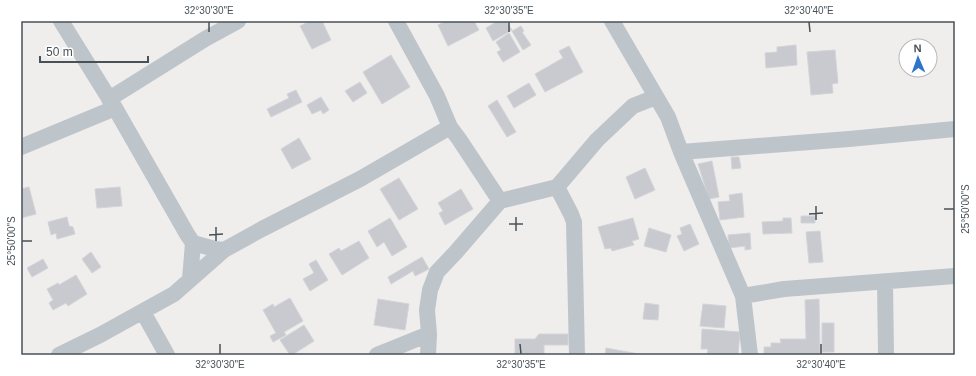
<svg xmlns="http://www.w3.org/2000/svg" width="976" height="376" font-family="Helvetica,sans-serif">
<rect width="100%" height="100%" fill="#f0eded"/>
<path fill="#c9cad0" stroke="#d2d4d8" d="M310,21h12l9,19 -19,9 -12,-23z
M446,21h28l5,9 -31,16 -10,-21z
M498,21h8l6,9 -19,11 -7,-13z
M521,26l3,5 -2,1 9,13 -8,5 -11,-19z
M509,33l11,19 -17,10 -6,-10 4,-2 -5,-8z
M796,45l1,20 -31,3 -1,-15 12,-1v-5z
M569,46l14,26 -38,20 -10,-18 28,-16 -4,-7z
M835,50l3,33 -6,1 1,9 -22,2 -4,-43z
M391,55l19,32 -28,17 -19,-32z
M360,82l7,11 -14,9 -8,-11z
M529,83l7,12 -22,13 -7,-12z
M296,90l6,12 -31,15 -4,-8 22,-11 -2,-4z
M321,97l8,13 -6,4 -2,-4 -9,4 -5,-9z
M497,100l19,32 -9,5 -19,-31z
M299,138l12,21 -19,10 -11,-20z
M731,157h8l2,11 -9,1z
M712,161l7,36 -10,2 -11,-35z
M645,168l10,22 -20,9 -9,-22z
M399,178l19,31 -19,11 -19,-31z
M29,187l7,27 -15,4v-29z
M120,187l2,19 -25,2 -2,-19z
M461,189l12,20 -28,16 -6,-12 4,-2 -5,-8z
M742,193l2,24 -24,3 -2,-18 12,-1 -1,-6z
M801,216h14v7h-14z
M67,217l2,9 4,1 2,7 -18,5 -1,-6 -5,2 -3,-13z
M390,218l17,29 -15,9 -8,-14 -7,5 -9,-16z
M633,218l6,21 -7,2 2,4 -22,6 -1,-3 -6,1 -7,-22z
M783,218h8l1,15 -29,1 -1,-12 21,-1z
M690,224l9,20 -15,7 -7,-15 5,-2 -2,-6z
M649,228l22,7 -5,17 -22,-6z
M820,231l3,31 -14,1 -3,-31z
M750,233l1,16 -6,1v-4l-16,2 -1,-13z
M359,241l10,17 -27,17 -13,-21 10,-6 2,3z
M91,252l10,15 -9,6 -10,-14z
M422,257l7,12 -14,7 -2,-5 -22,13 -3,-7z
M43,259l5,9 -16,9 -5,-9z
M316,260l12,20 -18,11 -7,-12 11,-6 -5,-9z
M76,275l11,19 -19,12 -2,-3 -13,7 -4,-7 4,-3 -6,-11 11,-6 1,2z
M290,298l13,23 -19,11 2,3 -13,7 -3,-6 6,-3 -13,-23 10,-6 1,3z
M378,299l31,5 -4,26 -31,-5z
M819,299l1,56h-56v-8h7v-4h10l-1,-4h26l-1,-39z
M645,303l14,2 -1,15 -15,-1z
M703,304l23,2 -2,22 -24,-2z
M822,323h12v29h-12z
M304,325l10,16 -22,14h-2l-10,-15z
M702,329l38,3 -2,23h-31l1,-6h-7z
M539,334h29v11h-24v10h-29v-16h20z
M606,348l33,6 -1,1h-33z"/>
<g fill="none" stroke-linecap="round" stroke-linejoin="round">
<path stroke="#bdc5cb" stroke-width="16" d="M61,21l54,87 72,126 6,9 22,6 9,1 38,-21 98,-50 90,-52
M396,21l41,75 13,31 9,12 41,62
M612,21l56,96 13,35 62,144 7,59
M109,99l96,-60 33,-18
M21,147l94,-39
M681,152l168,-13 106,-10
M557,187l14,27 3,8 3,133
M190,279l3,-36
M885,282l1,73
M743,296l41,-7 171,-13
M143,312l24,43
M59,355l41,-20 74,-41 50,-44
M377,355l52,-21
M428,355l1,-21 -2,-24 3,-20 7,-18 19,-20 44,-51 57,-14 40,-47 36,-34 23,-9"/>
</g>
<path fill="none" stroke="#485158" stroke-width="1.5" d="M209,22v10M509,22v10M809,22l1,10M816,206v14M944,209h10M809,214l14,-1M516,217v14M509,224h14M216,227v14M209,235l14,-1M22,241h10M220,344v10M520,344l1,10M821,344v10"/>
<rect width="976" height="376" fill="none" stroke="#ffffff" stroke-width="44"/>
<g transform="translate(918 58) rotate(358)"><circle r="19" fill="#ffffff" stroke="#b6b9bc"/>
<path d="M0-3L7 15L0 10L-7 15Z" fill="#2e74c9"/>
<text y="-6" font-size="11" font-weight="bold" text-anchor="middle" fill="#485158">N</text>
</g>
<path d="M40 56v6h108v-6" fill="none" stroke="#485158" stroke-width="2"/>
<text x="46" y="56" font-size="12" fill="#485158" stroke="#ffffff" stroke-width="3" paint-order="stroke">50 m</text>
<rect x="22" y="22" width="932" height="332" fill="none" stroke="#485158" stroke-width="1.5"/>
<g font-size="10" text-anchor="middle" fill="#485158">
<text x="209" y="14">32°30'30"E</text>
<text x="509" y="14">32°30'35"E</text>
<text x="809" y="14">32°30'40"E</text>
<text transform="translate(965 209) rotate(-90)" y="4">25°50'00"S</text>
<text transform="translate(11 241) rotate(-90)" y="4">25°50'00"S</text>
<text x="220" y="368">32°30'30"E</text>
<text x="521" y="368">32°30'35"E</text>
<text x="821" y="368">32°30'40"E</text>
</g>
</svg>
